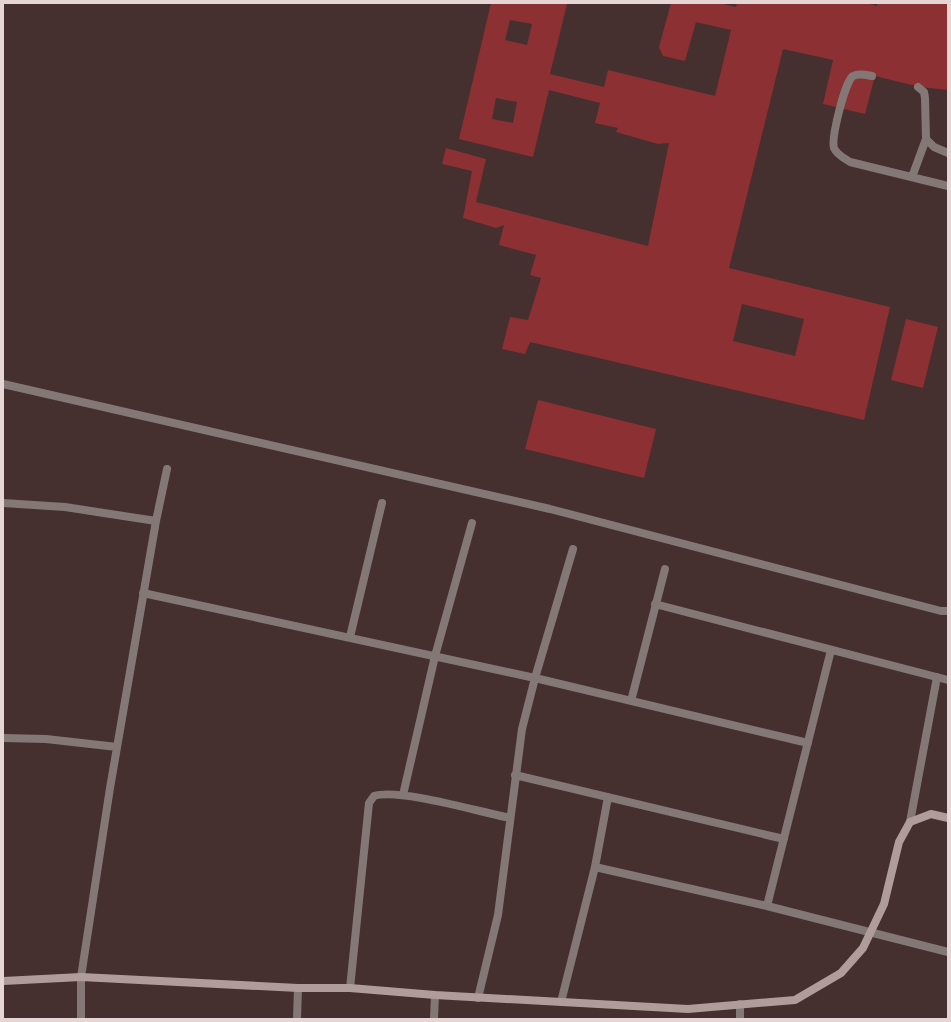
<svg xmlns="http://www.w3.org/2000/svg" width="951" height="1022" font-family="Commissioner,sans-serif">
<rect width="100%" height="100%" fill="#462f2f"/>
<path fill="#8c3034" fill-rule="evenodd" d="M491,3l76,1 -17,70 54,13 4,-17 107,26 16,-66 -35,-8 -11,39 -22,-5 -4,-9 12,-44h48l17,4 1,-4h129l11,3v-3h71v87l-28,-3 -45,-11 -10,38 -42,-10 10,-44 -50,-11 -54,219 161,39 -26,113 -334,-78 -5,12 -23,-5 8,-32 18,3 13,-42 -11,-3 6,-20 -37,-10 5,-20 -8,3 -33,-10 9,-47 -30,-7 4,-16 40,11 -10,43 172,44 21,-103 -11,1 -42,-12 2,-4 -23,-5 5,-20 -51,-13 -16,67 -74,-18zM510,20l22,4 -5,21 -22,-5zM496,98l21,4 -4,21 -21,-4zM742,304l62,15 -9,37 -62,-15z
M906,319l32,8 -15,61 -32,-8z
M538,400l118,29 -12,49 -119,-29z"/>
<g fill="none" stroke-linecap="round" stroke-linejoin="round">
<path stroke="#847877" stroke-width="8" d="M872,76c-6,-1 -13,-3 -19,0 -8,5 -22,62 -19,72 3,7 10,10 16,14l98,24
M918,87l6,5 1,6 1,41 8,8 14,6
M912,177l14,-38
M3,384l547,125 391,102h7"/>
<path stroke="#847877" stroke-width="8" d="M3,503l62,4 91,14
M143,593l392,85 273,65
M655,604l293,76
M350,637l32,-134
M631,701l34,-132
M3,738l43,1 71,8
M515,775l269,64
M403,795l32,-139 37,-133
M910,822l27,-145
M595,867l172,39 181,46
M767,906l64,-256
M350,988l19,-185 5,-7c25,-8 106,16 136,22
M478,998l20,-83 24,-186 13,-51 38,-129
M561,1002l34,-135 13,-70
M81,1019v-42l29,-189 46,-267 11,-52
M297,1019l1,-31
M434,1019l1,-24
M740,1019v-15"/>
<path stroke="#af9c9b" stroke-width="8" d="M3,981l78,-4 217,11h52l85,7 253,14 107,-9 46,-27 22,-25 21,-44 15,-62 11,-20 21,-8 17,4"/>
</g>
<rect width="951" height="1022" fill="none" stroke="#e5d6d5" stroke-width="8"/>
</svg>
